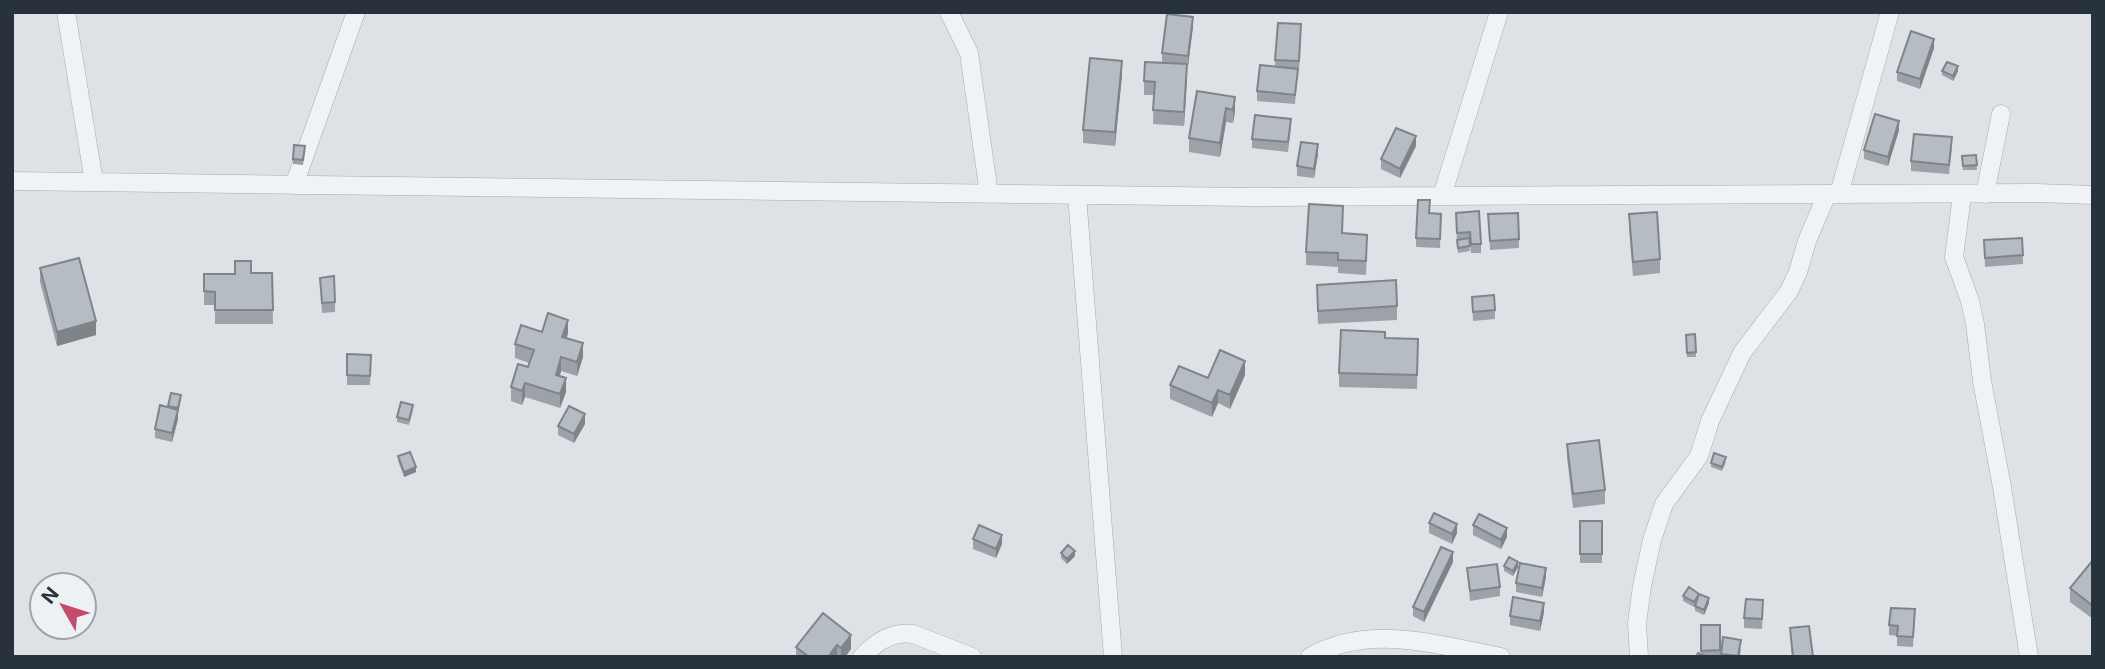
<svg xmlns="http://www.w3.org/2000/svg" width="2105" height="669" font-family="Inter,sans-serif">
<rect width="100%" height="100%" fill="#dee2e6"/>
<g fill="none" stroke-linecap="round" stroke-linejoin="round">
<g stroke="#a4aab0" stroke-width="19">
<path id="minor" d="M66,12l28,170
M949,12l20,41 20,141
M12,181l1237,16 788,-4 56,2
M294,185l62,-173
M1839,194l51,-182
M1985,194l16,-80
M1077,195l36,462
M1962,195l-8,62 16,44 5,23 7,57 20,106 27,170
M1442,196l57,-184
M862,657c14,-15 30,-26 51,-23l59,23
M1310,657c59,-34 129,-12 191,0
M1639,657l-2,-33 5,-38 10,-46 12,-36 35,-48 11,-35 32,-68 47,-62 9,-19 9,-31 20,-47"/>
</g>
<use href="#minor" stroke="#f0f3f5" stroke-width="18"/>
</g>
<path fill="#9da2a8" d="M1193,26l-5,40h-1l-3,60 -31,-2 1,-29h-10v-14l18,-18v-10z
M1301,34l-2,37h-1l-3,33 -38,-3v-10l18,-24v-7z
M1934,48l-14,41 -23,-8v-9z
M1942,71h16l-5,10 -11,-6z
M1122,75l-7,71 -32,-3v-13z
M1197,91l38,20 -2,12 -7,-1 -6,35 -31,-5v-14z
M1291,128l-3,24 -36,-4v-9z
M1899,130l-11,36 -24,-7v-9z
M1416,146l-16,32 -19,-9v-10z
M1952,147l-3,27 -38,-3v-10z
M305,151l-2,14 -10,-1v-5z
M1318,154l-4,24 -17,-2v-10z
M1976,155l1,15h-14l-1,-14z
M1430,213l11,1 -1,34 -24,-1v-9z
M1456,213l25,31v9h-10l-1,-11h-1l1,9 -12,2 -1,-8z
M1488,214l31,25v9l-29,2z
M1629,214l31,45v14l-27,3 -4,-48z
M1343,220l-1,13 25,16 -1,26 -28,-2v-6l-32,-2v-13z
M1984,240l39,15v9l-38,3z
M40,268l56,67 -39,11 -17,-64z
M251,273h21l1,51h-58v-19h-11v-31z
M320,278l15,24v10l-13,1z
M1317,285l80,21v14l-79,4z
M1472,297l23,13v9l-22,2z
M542,332l26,1 -1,5 16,19 -6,19 -16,-5 -1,5 6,16 -6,16 -35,-11 -3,8 -11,-4v-14l17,-20 1,-4 -14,-5v-14z
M1695,334l1,23h-9l-1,-22z
M1385,338l33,15 -1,36 -78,-2v-14z
M347,354l24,1 -1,30h-23z
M1245,375l-15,34 -12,-6 -6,14 -42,-18v-14l38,-7z
M171,393l10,7 -3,13v6l-6,23 -17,-4v-9l13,-22z
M413,410l-4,15 -12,-3v-5z
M585,424l-11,19 -16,-8v-9z
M1567,444l38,46v14l-32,4 -6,-50z
M398,456l18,16 -12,5 -6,-16z
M1726,462l-4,9 -11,-4v-4z
M1580,521h22v42h-22z
M1429,523l28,10 -5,11 -23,-11z
M1473,525l34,12 -6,12 -28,-14z
M973,539l29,5 -6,14 -23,-9z
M1061,553l14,3 -8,8 -6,-6z
M2093,560v59l-23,-17v-14z
M1453,562l-29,60 -11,-6v-9z
M1504,566l14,1 -5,9 -9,-5z
M1467,568l33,19v9l-30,5z
M1546,577l-4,20 -26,-5v-9z
M1683,596l26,7 -5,12 -9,-4v-7l-1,3 -11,-6z
M1763,610l-1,19 -18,-1v-10z
M1544,612l-4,19 -30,-6v-9z
M823,613l28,36 -6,8h-49v-10z
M1915,619l-2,28 -16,-1v-10l-8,-1v-10z
M1701,625h19v32h-24l5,-3z
M1790,628l23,29h-21z
M1741,649l-1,8h-19v-3z"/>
<path fill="#7f8488" d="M1193,17v9l-5,40v-10z
M1934,39v9l-14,41v-10z
M1122,61v14l-7,71v-14z
M1187,64v14l-3,48v-14z
M1958,66v5l-5,10v-5z
M1235,97v14l-2,12v-13z
M1226,108v14l-6,35v-14z
M1899,121v9l-11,36v-9z
M1416,136v10l-16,32v-9z
M1318,144v10l-4,24v-9z
M568,320v13l-6,18v-14z
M96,321v14l-39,11v-14z
M583,343v14l-6,19v-14z
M561,357v14l-5,18v-14z
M1245,361v14l-15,34v-14z
M566,378v14l-6,16v-14z
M525,383v14l-3,8v-14z
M1218,390v13l-6,14v-14z
M178,410v9l-6,23v-9z
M585,414v10l-11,19v-9z
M416,467v5l-12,5v-5z
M1457,524v9l-5,11v-10z
M1507,528v9l-6,12v-9z
M1002,535v9l-6,14v-9z
M1075,551v5l-8,8v-5z
M1453,552v10l-29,60v-10z
M1518,562v5l-5,9v-5z
M1546,568v9l-4,20v-9z
M1709,598v5l-5,12v-5z
M1544,603v9l-4,19v-10z
M851,635v14l-6,8h-4v-9z
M837,645v12h-9z"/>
<path fill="#b6bcc3" stroke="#7f8488" stroke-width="2" d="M1167,14l26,3 -5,39 -26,-3z
M1278,23l23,1 -2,37 -24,-1z
M1911,31l23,8 -14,40 -23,-7z
M1090,58l32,3 -7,71 -32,-2z
M1145,62l42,2 -3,48 -31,-2 2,-28 -11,-1z
M1947,62l11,4 -5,10 -11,-5z
M1260,65l38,4 -3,26 -38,-4z
M1197,91l38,6 -2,13 -7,-2 -6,35 -31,-5z
M1875,114l24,7 -11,36 -24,-7z
M1255,115l36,4 -3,23 -36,-3z
M1396,128l20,8 -16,33 -19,-10z
M1914,134l38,3 -3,28 -38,-4z
M1301,142l17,2 -4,25 -17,-3z
M294,145l11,1 -2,14 -10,-1z
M1976,155l1,10 -14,1 -1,-10z
M1418,200h12l-1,13 12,1 -1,25 -24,-1z
M1309,204l34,2 -1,27 25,2 -1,26 -28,-1v-7l-32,-1z
M1479,211l2,33h-10l-1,-12 -13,1 -1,-20z
M1657,212l3,47 -27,3 -4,-48z
M1518,213l1,26 -29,2 -2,-27z
M1469,238l1,8 -12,2 -1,-8z
M2022,238l1,17 -38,3 -1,-18z
M79,258l17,63 -39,11 -17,-64z
M235,261h16v12h21l1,37h-58v-18l-11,-1v-17h31z
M334,276l1,26 -13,1 -2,-25z
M1396,280l1,26 -79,5 -1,-26z
M1494,295l1,15 -22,2 -1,-15z
M548,313l20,7 -6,17 21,6 -6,19 -16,-5 -5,18 10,3 -6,16 -35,-11 -3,8 -11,-4 7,-23 10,3 6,-17 -19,-6 6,-19 21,7z
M1341,330l44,2v6l33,1 -1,36 -78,-2z
M1695,334l1,18 -9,1 -1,-18z
M1220,350l25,11 -15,34 -12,-5 -6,13 -42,-18 9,-19 29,12z
M347,354l24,1 -1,21 -23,-1z
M171,393l10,2 -3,13 -10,-2z
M401,402l12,3 -4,15 -12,-3z
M160,405l18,5 -6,23 -17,-4z
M569,406l16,8 -11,20 -16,-8z
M1599,440l6,50 -32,4 -6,-50z
M410,452l6,15 -12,5 -6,-16z
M1714,453l12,4 -4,10 -11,-4z
M1434,513l23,11 -5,10 -23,-11z
M1479,514l28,14 -6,12 -28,-15z
M1580,521h22v33h-22z
M979,525l23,10 -6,14 -23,-10z
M1068,545l7,6 -8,8 -6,-6z
M1441,547l12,5 -29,60 -11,-5z
M1509,557l9,5 -5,9 -9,-5z
M2093,560v46l-23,-18z
M1520,563l26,5 -4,20 -26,-5z
M1497,564l3,23 -30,4 -3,-23z
M1689,587l10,7 -5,8 -11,-6z
M1699,594l10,4 -5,12 -9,-4z
M1513,597l31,6 -4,18 -30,-5z
M1746,599l17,1 -1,19 -18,-1z
M1891,608l24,1 -2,28 -16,-1 1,-10 -9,-1z
M823,613l28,22 -10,13 -4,-3 -9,12h-19l-13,-10z
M1701,625h19v25l-19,1z
M1809,626l4,31h-20l-3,-29z
M1723,637l18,3 -3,16 -17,-2z
M1698,653l10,4h-12z"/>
<rect width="2105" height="669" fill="none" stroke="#28323c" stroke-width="28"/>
<g transform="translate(63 606) rotate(309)"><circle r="33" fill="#edf1f4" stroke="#9ea5aa" stroke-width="2"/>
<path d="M0-5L12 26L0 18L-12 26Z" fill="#c44b6b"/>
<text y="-10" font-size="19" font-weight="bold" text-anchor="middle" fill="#28323c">N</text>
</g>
</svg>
